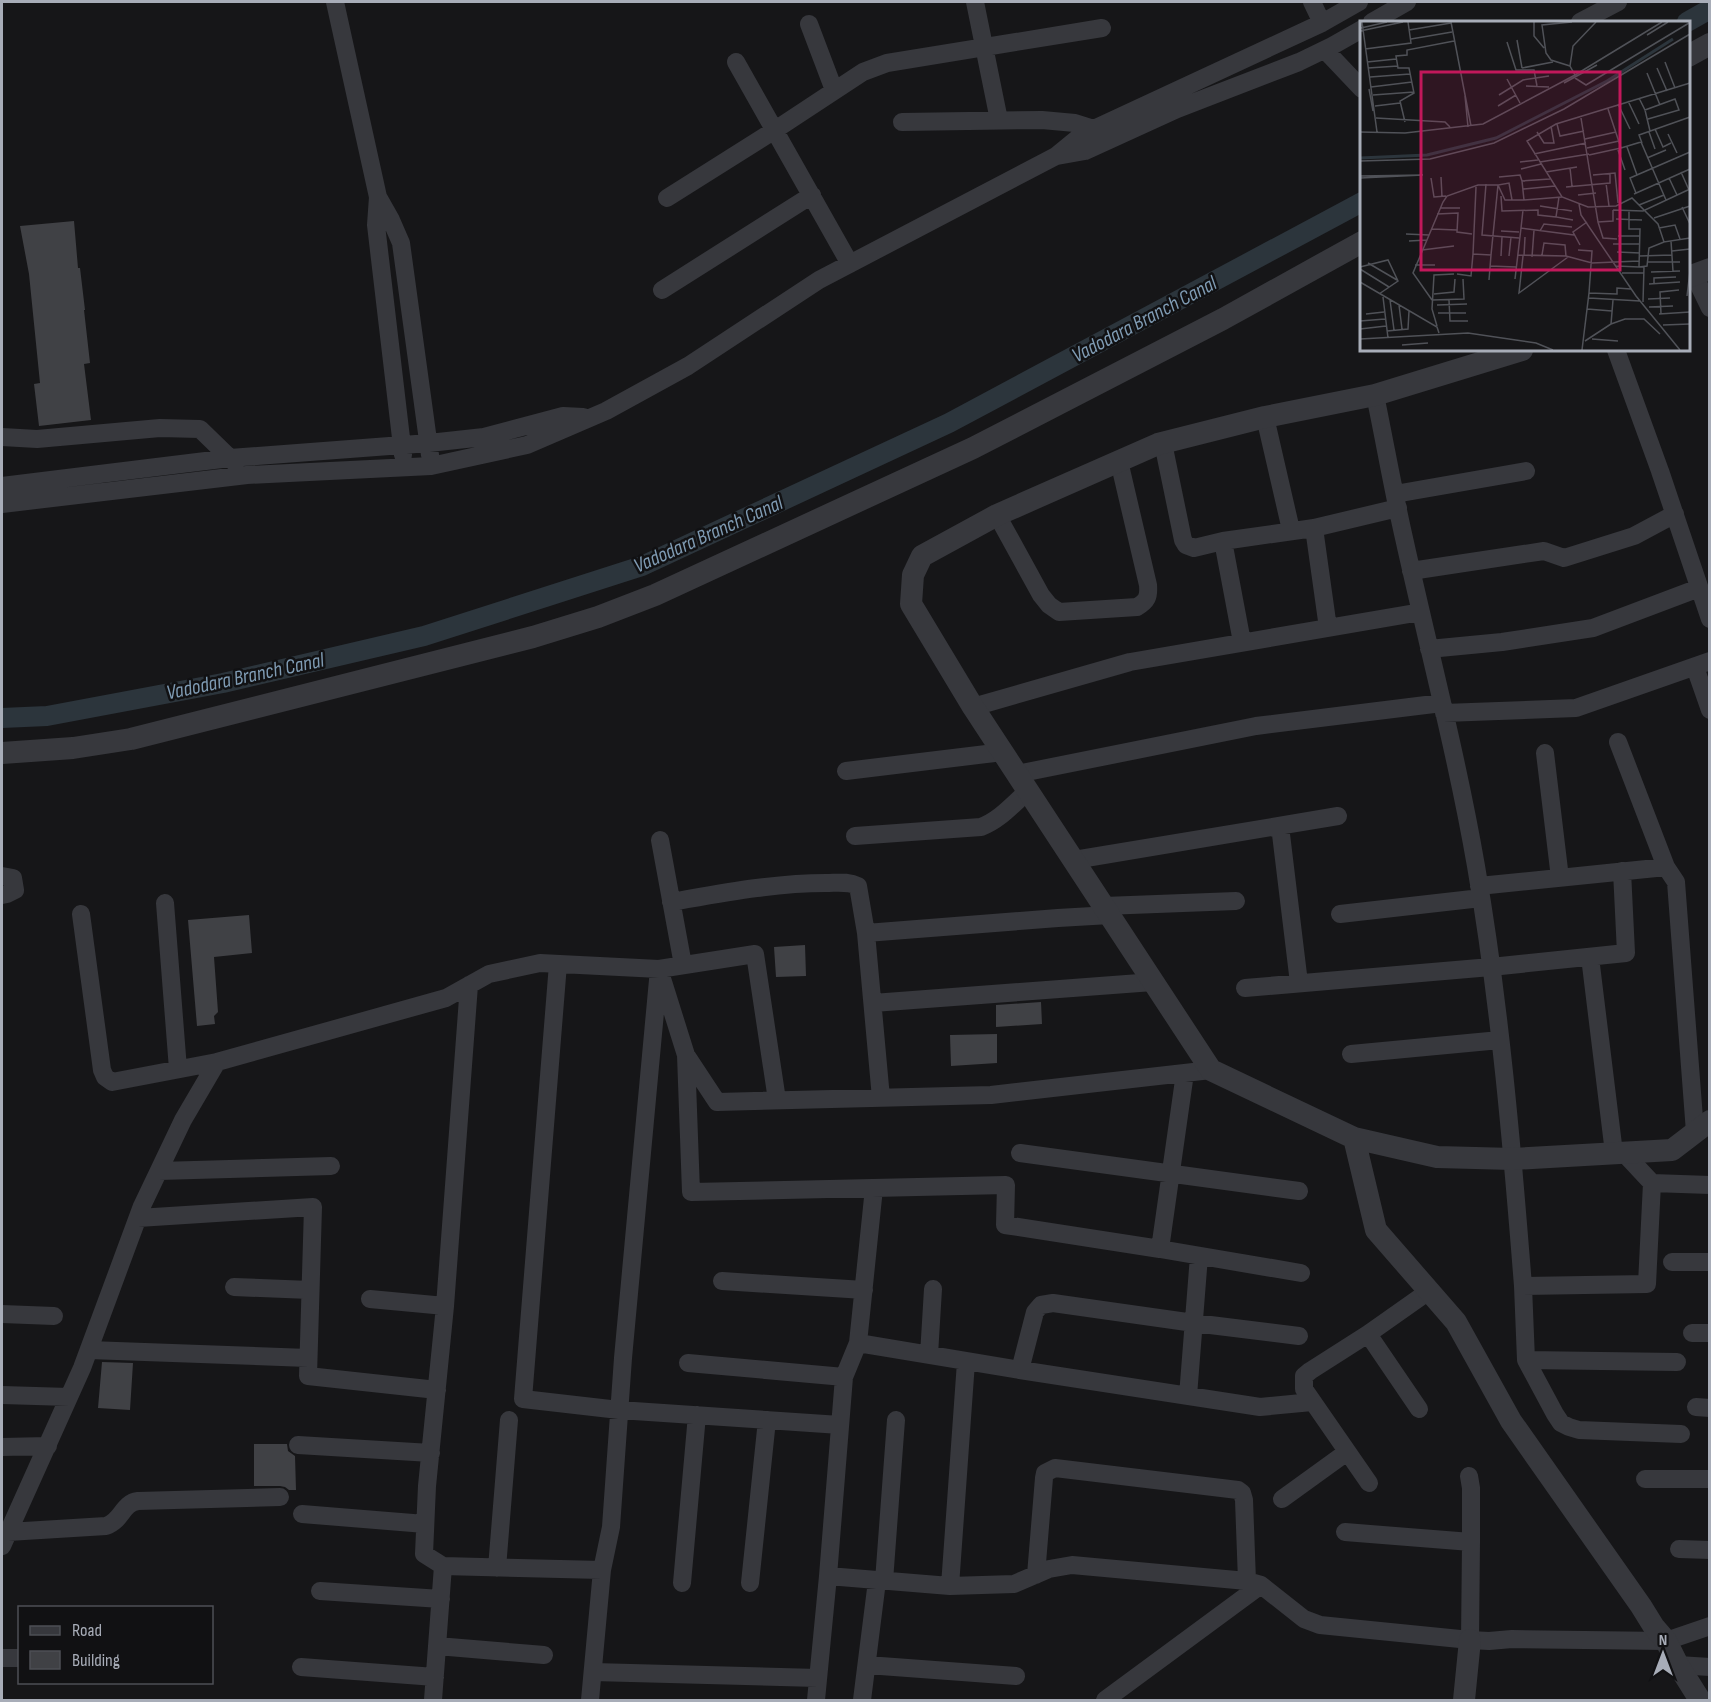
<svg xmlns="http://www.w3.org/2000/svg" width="1711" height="1702" font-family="'Sofia Sans Condensed',sans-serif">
<rect width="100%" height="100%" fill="#161618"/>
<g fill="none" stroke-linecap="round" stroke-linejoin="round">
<path stroke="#2c353c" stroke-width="20" d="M1687,22l23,-13
M2,718l45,-2 176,-33 201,-47 218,-70 307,-143 413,-221"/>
</g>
<path fill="#404145" d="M74,221l4,47h2l5,42h-1l6,53 -6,1 7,56 -52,6 -5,-42 6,-1 -11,-109 -9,-48z
M249,915l3,38 -38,4 4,55 -4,4 1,8 -18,2 -9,-106z
M805,945l1,31 -30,1 -2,-30z
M1041,1002l1,22 -46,3v-22z
M997,1034v29l-46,3 -1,-31z
M102,1362l31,1 -3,47 -32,-2z
M254,1444h33l1,7 7,5 1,34h-7l-4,-3 -5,-1h-26z"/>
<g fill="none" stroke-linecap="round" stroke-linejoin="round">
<path stroke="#37383d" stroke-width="18" d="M335,2l43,195 -2,28 27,230
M975,2l24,118
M1312,2l10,21
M1372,22l35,-20
M1580,22l38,-20
M809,24l25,66
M1325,50l37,39
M736,62l114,202
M902,122l140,-2 33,3 19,6
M1057,156l28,-5 92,-42 122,-47 33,-16 30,-17
M378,197l13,23 10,23 29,212
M667,198l108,-68 88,-58 24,-9 215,-35
M1694,275l16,33
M662,290l150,-95
M1616,350l44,121 50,148
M1375,395c10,48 18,95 29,143 24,109 53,218 72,328 24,139 36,280 47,420l124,-2 5,-101
M1265,417l26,113
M2,437l35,2 123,-11 40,1 35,34
M1163,443l20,97 3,5 8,3 29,-7 91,-13 84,-20
M2,486l228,-28 199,-15 55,-6 79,-21 20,1
M1395,494l131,-23
M2,504l245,-29 184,-9 96,-21 79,-34 82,-45 131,-86 237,-124 22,-18 16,-9 228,-106 37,-21
M997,515l44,80 8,10 10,7 78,-5c10,-6 12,-10 11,-22l-29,-124
M1314,528l14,100
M1223,541l19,101
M1411,571l133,-20 20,7 70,-22 41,-22
M1429,649l73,-7 91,-14 106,-40
M1695,667l15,43
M973,707l157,-45 291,-50
M1444,713l132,-5 134,-47
M1618,742l48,125
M1545,753l15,125
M846,771l157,-19
M1017,774l239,-48 186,-23
M1280,826l19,157
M855,836l126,-9c19,-7 32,-23 47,-36
M660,840l23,125
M1074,860l264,-44
M2,876l11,2 2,12 -8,4 -5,1
M1479,886l187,-19 10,15 19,250
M671,902c52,-9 103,-19 155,-19 11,0 22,-2 32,3l8,47
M165,903l13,166
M1104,906l132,-5
M81,914l21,156 3,7 7,5 105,-20
M1340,914l141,-16
M1590,957l24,196
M558,964l-35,435 96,11 221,15
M1245,988l246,-21 135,-14 -4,-82
M873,1003l280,-21
M1351,1054l149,-14
M686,1055l5,137 315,-7 -1,40 155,24
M1185,1073l-25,176 141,24
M881,1098l-15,-165 192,-15 52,-3
M777,1100l-22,-146 -96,15 27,86 31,47 274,-7 220,-25
M1020,1153l279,38
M1624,1153l28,30 58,2
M159,1171l172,-5
M138,1218l175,-11 -5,169 129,14
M1672,1262h38
M722,1281l142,9
M1523,1286l3,74 29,54 6,9 8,4 10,3 102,4
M234,1287l76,3
M370,1299l75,7
M2,1314l52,2
M1692,1333h18
M1368,1334l51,75
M858,1343l16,-155
M89,1350l219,8
M929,1355l4,-66
M1526,1360l151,2
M688,1363l156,14
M1020,1370l15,-58 6,-7 12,-2 141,20 105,13
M2,1395l67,2
M1188,1396l11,-140
M1696,1407l14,1
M298,1445l133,8
M2,1447l46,-1
M1469,1476l2,12v54
M1645,1479h65
M1369,1483l-65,-94v-13l6,-5 58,-37 61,-43
M1282,1499l65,-47
M302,1514l123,10
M8,1532l98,-6c16,-5 16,-23 32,-25l142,-4
M1345,1532l126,10 -1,98
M2,1546l80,-178 60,-162 41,-86 34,-58 229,-64 43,-24 51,-11 119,6 -36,389 -12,169 -9,43 -159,-4 -10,134
M1679,1549l31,1
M443,1566l-19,-12 3,-68 18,-180 24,-321
M497,1568l12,-148
M1036,1575l8,-97 1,-5 10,-5 183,22 4,3 2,7 3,81
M828,1576l122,10 64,-2 35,-15 23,-4 175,16 14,4 43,34 16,6 150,15 19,1 23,-2 154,2 44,-15
M884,1581l12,-161
M682,1583l15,-168
M750,1583l17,-163
M950,1586l16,-224
M320,1591l121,8
M437,1646l107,9
M2,1658h18
M867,1665l149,11
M1678,1665l32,2
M301,1667l134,10
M593,1672l225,6
M590,1700l12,-130
M816,1700l12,-124 16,-199 14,-34 162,27 240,37 52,-5
M862,1700l15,-119
M1105,1700l156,-115"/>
<path stroke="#37383d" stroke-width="22" d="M1688,56l22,-12
M1688,277l22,-8
M1522,350l-147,45 -110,22 -107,27 -161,71 -75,41 -9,19 -2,29 62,103 238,363 143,68 83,19 76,2 159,-9 38,-29
M2,753l71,-5 58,-9 402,-102 65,-20 57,-22 318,-147 250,-129 139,-77
M1354,1138l22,92 80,92 55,99 130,185 13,21 12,14 12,24 22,35
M1464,1700l6,-60"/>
</g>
<g text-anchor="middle" stroke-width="5" stroke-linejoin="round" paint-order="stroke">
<g font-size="21" font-style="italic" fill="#7f9bb3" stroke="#111113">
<text transform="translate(1144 319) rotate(-28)" y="7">Vadodara Branch Canal</text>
<text transform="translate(708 534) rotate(-24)" y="7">Vadodara Branch Canal</text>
<text transform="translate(245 676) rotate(-12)" y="7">Vadodara Branch Canal</text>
</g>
</g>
<g transform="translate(1360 21)">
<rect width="330" height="330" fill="#161618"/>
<path fill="none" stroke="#2c353c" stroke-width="3" d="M0,137l67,-3 69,-17 111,-57 66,-42"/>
<path fill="none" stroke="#505258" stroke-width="1.5" d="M2,1l15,110M91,1l20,104M174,1v14l10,12M1,7l26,-6M49,9l42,-7M0,10l43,-9M287,14l21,-13M51,18l41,-7M157,19l5,28M147,21l9,28h18l3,16M5,28l46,-6 -3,-21M7,41l29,-3M305,41l10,26M210,45l-19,-6 -5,-7 -4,-28 30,-3M8,47l30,-2M162,47l31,-6M297,47l10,23M287,52l13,32M215,54l-5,-9 3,-20 23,-24M10,56l40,-3M215,57l11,7 103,-62M147,58l13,24M204,62l33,-18M330,62l-134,41 -29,17 35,56 26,10 28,-1 16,-8 26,26 6,18 26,-4M166,65l23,1M11,66l41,-5M9,68l4,22M13,74l41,-3M139,74l24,-15 26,-4M105,75l3,31M279,77l6,12 30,-11 4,11 -31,9M268,80l11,23M258,83l12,25M15,85l25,-3M138,85l18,-11M285,89l5,21M16,97l69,4 5,5M221,97l17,104 15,-1v-11M45,101l-5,-21 14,-8 -5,-25h-11l-2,-12 11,-1v-5l47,-9M197,103l3,12 24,-5M295,108l8,18 8,-4M0,111l45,1 78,-9 92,-49 87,-53M177,111l7,11h10l-3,-17M289,111l6,17M308,113l9,19M225,118l31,-7M282,122l-3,-8 51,-18M267,126l10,28M227,127l32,-7M261,127l20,-6 25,58M258,129l7,20M174,133l52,-11M229,134l32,-7 -13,-39M287,137l19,-8M0,140l70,-2 64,-16 70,-34 126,-75M160,141l18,-2M180,141l49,-8M210,147l2,18M161,148l20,-5M186,151l31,-5M321,151l8,18M233,154l22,-2 3,30M0,155l63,-1 -63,3M81,156l1,20M139,156l21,-2 2,6M71,157l3,19 12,-1M309,157l8,17M246,162l3,23M126,163l-4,51 37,3M206,166l44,-4v-9M163,168l32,-3M276,172l-6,-15 60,-26M274,173l56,-25M218,174l18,-2M141,175l1,15 36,-1v5l18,2M199,176l-3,20 17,3M152,179l-3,-17 -11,2 7,15h19l13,-1 25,-2M164,179l-2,-19 28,-2M219,183l2,11 55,81 44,54M279,184l25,-10M180,185l32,5M322,186l8,17M80,187h20M253,189l30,1 47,-22M77,193l21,-1 -1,19 15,2M294,197l36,-12M256,198l26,1M238,201l5,16 14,1M161,207l2,-18M299,207l16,-3 5,14M72,208l25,1M141,210l18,1M180,210l4,-7 28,3M46,213l23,1M258,215h22M49,220l18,-1M311,220l2,30M253,223h27M220,224l-7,-13 14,-10M62,229l32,-4M218,229l14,1 -3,42M312,230l18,-2M257,231l23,1M113,233l3,-67M158,234l48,1 26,7 47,-2M182,234l2,-12 21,2 1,11M141,235l1,-19M149,235l2,-19M163,235l-4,37 49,-36M164,235l1,-19M279,235l33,-1M172,236l2,-27M288,241h32M8,242l29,17M55,244h20M130,245l26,1M256,245l23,1 1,-38h-11v-19M0,246l28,-7 10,21 -19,13M279,246l8,-1 2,-18 15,-6M0,248l29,18M291,251l29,-1M262,252h22M155,258l6,-51 53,7M129,259l2,-25M0,261l77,45 2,6M294,262v-5l22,-1M289,263l31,-2M74,273l20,-2 1,-13M327,275l3,-25M23,276l5,41M229,277l51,3M288,278l22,-1M30,279l4,30M72,279l-19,-27 30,-71 4,-6 31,-11h20l-7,70 -18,-1 -2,22 -14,-2M72,279l32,-1 -1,-20M89,279l1,21h18M283,281l1,-35M39,284l3,24M77,284l30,-1M289,286l24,-1M227,288l25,2M78,292h28M6,293l18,-2M299,293l31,-2M301,293l-1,-22 19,-2M0,300l25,-2M251,303l14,-5h19l16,15M303,304l27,-1M77,305l-5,-17 2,-34 20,-1M0,308l26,-3M27,310l21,-2 1,-18M0,318l108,-6 68,10 17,7M232,318l26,2M225,320l26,-17 2,-24M42,324l26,-2M222,329l7,-57 28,1v-6l14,1"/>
<path fill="#c2185b" fill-opacity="0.15" stroke="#c2185b" stroke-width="3" d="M61,51h199v198h-199z"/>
<rect width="330" height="330" fill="none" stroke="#a8adb8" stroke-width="3"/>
</g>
<rect width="1711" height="1702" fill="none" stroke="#a8adb8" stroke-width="6"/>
<rect x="18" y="1606" width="195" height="78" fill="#111113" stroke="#4d4f55" stroke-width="1.5"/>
<rect x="30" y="1626" width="30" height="9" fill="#37383d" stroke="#4d4f55" stroke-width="1.5"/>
<text x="72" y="1636" font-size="18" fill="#a8adb8">Road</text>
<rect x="30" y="1651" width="30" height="18" fill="#404145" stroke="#4d4f55" stroke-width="1.5"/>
<text x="72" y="1666" font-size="18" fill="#a8adb8">Building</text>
<g transform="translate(1663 1654)" stroke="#111113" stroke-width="4.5" paint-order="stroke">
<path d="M0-4.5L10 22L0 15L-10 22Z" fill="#a8adb8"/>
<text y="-9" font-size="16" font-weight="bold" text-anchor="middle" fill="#a8adb8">N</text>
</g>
</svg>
